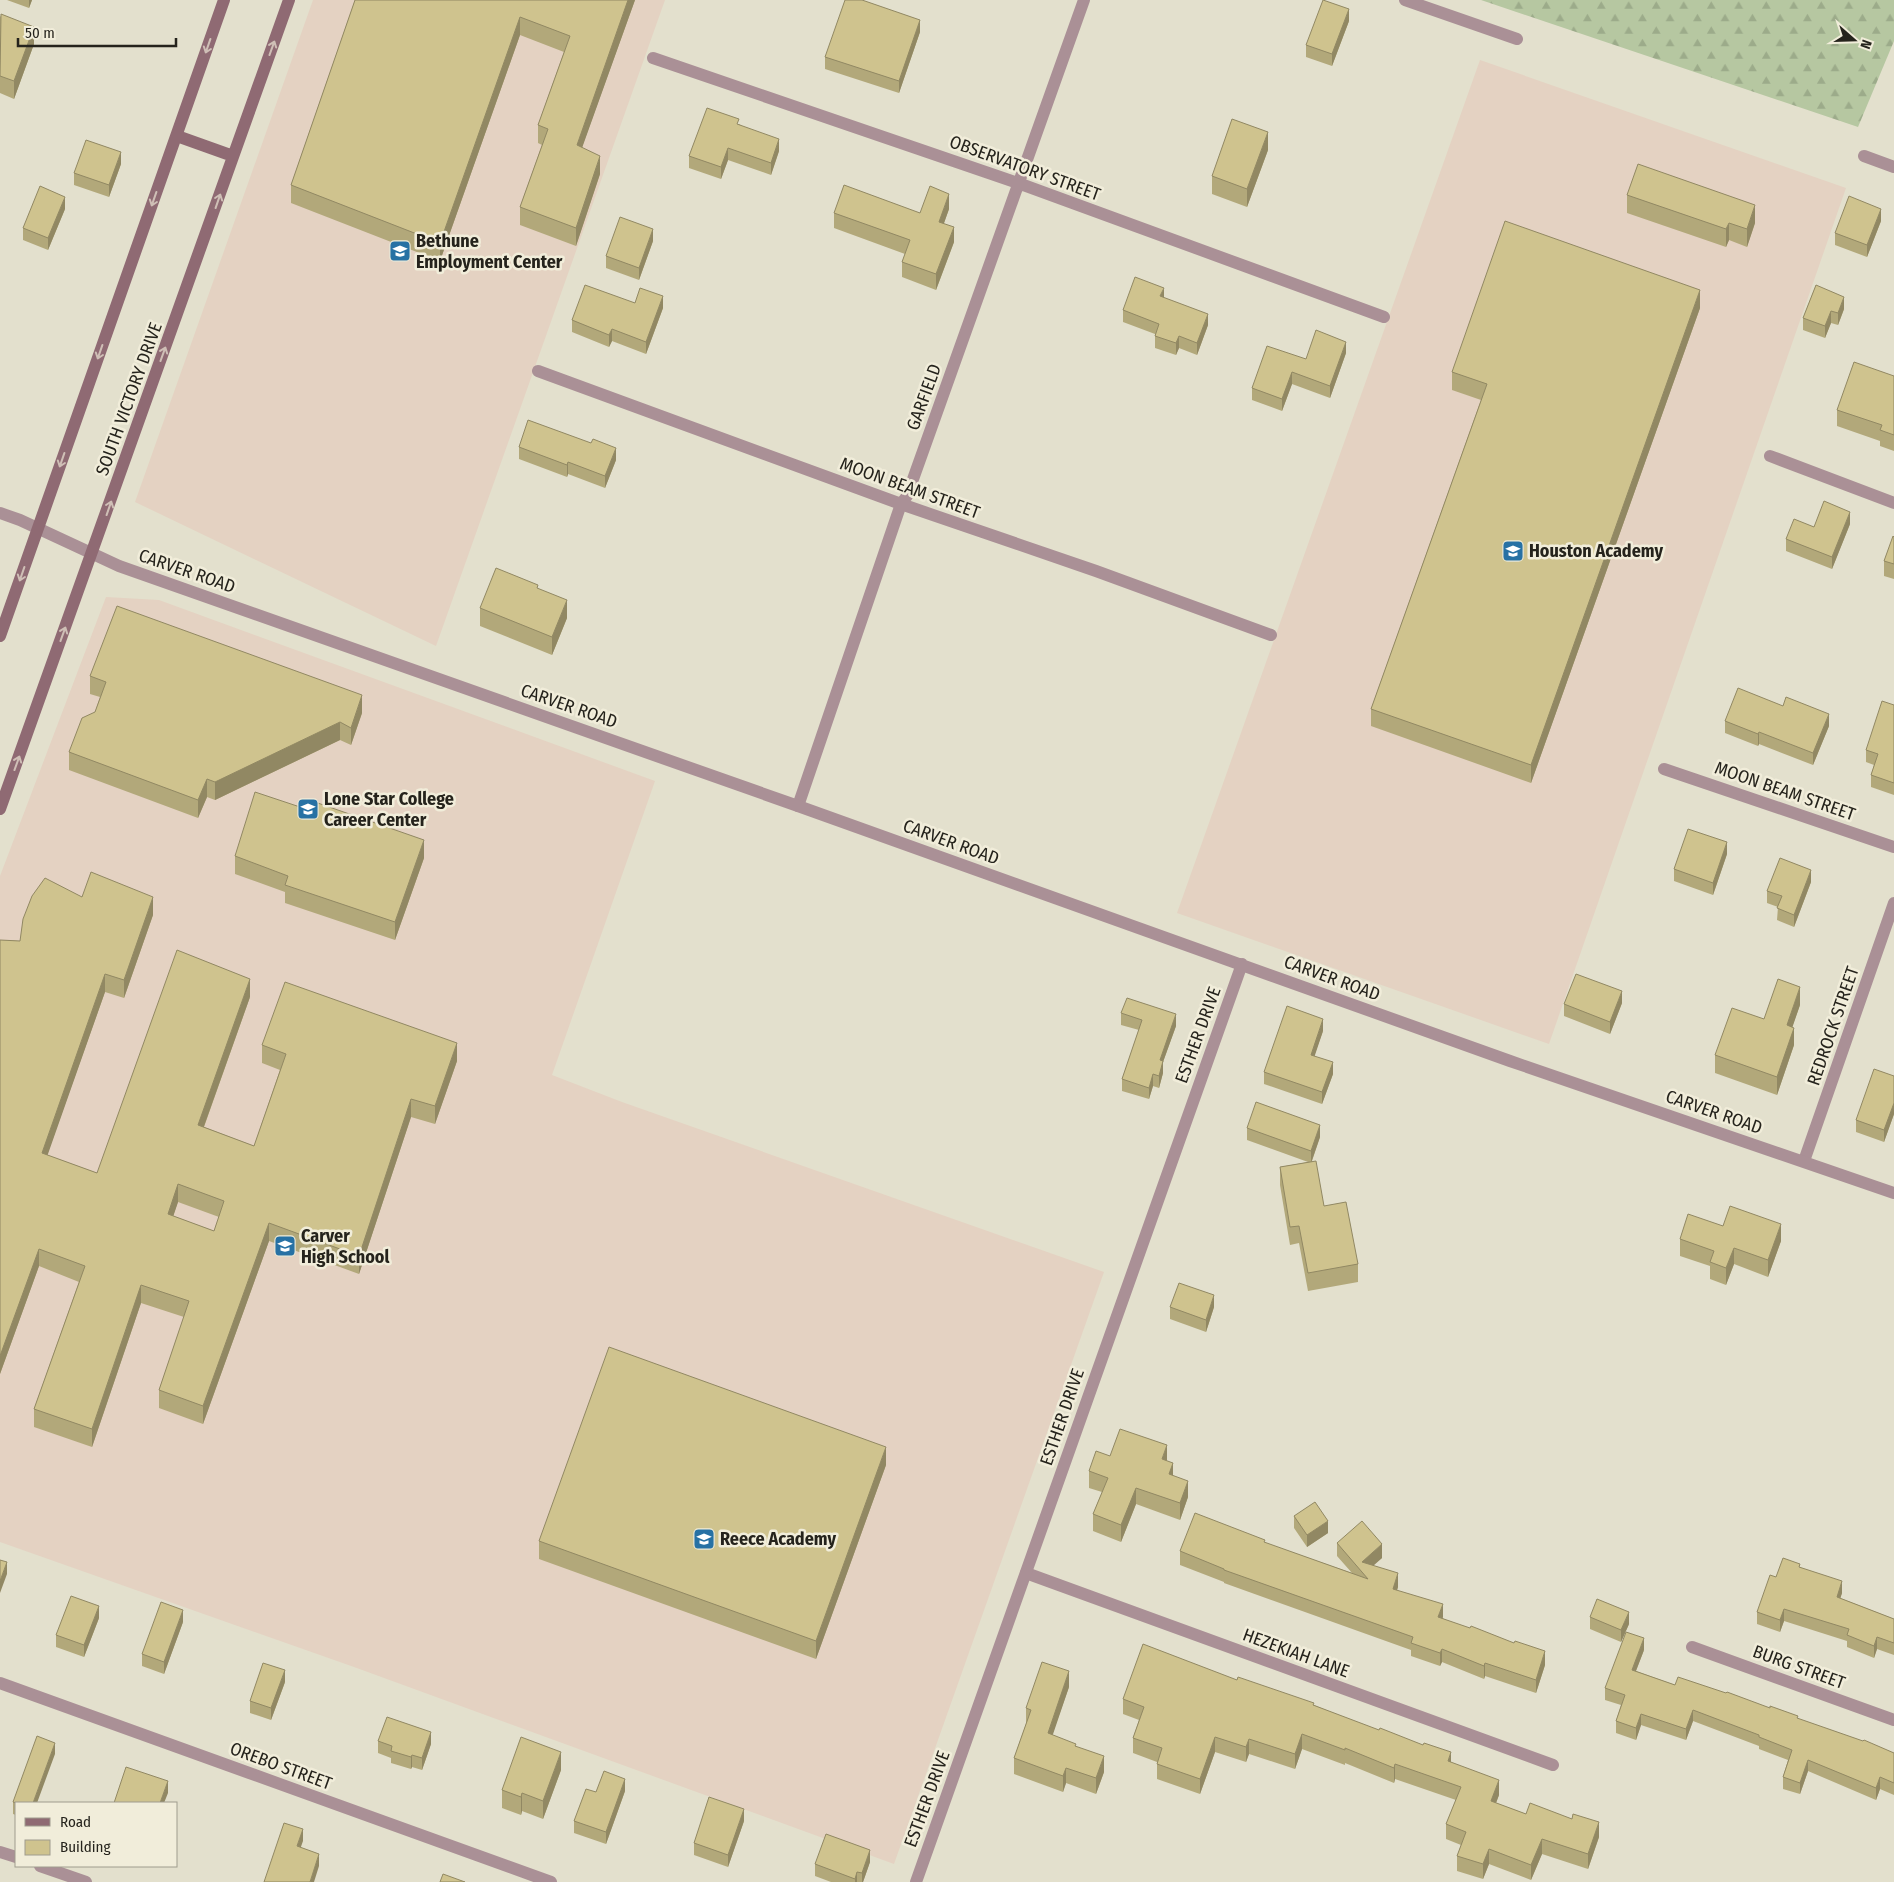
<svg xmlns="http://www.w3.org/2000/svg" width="1894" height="1882" font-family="'Fira Sans Condensed',sans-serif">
<defs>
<pattern id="forest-firs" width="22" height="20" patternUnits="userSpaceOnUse" patternTransform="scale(1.25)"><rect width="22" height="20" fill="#b6c7a1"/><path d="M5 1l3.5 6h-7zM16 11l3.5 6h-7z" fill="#9cab8a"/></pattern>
</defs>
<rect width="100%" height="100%" fill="#e3e0cd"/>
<path fill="#e4d2c2" d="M313,0h352l-229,646 -301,-144z
M1480,60l366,128 -297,856 -372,-131z
M106,597l53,3 496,181 -103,294 70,27 482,170 -210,592 -540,-197 -354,-125v-666z"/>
<path fill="url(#forest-firs)" d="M1481,0h413v41l-36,86z"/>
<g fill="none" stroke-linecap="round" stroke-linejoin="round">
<path stroke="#aa9096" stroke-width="12" d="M1405,0l112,39
M653,58l365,125 366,134
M1864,156l30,11
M538,371l363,133 195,67 175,64
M1770,456l124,47
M1664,769l230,78
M798,806l103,-302 6,-8 177,-496
M1804,1161l90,-258
M1026,1573l527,192
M1692,1647l202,73
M0,1683l551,199
M0,1852l16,5
M40,1866l46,16"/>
<path stroke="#aa9096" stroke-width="12" d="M0,513l20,7 99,46 679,240 712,255 384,132
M916,1882c109,-306 215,-613 326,-918"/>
<path stroke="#8f6a73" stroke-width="12" d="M177,136l56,20
M0,636l224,-636
M0,809l289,-809"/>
</g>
<path fill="#b2a87a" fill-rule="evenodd" d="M7,0h25l-3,8z
M355,0h280l-53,147 18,27 -24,72 -56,-21v-18l22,-62 -4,-2v-18l26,-73 -44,-17 -80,226 -149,-58v-18z
M0,16l34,28 -20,55 -14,-6z
M1349,21l-17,45 -26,-9v-12z
M920,32l-21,61 -74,-24v-12z
M739,124l40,27 -8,24 -43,-15 -7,19 -32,-11v-12z
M1268,150l-21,57 -35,-13v-18z
M121,164l-12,33 -35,-12v-12z
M1627,195l128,28 -8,24 -18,-7 -3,7 -99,-34z
M65,209l-17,41 -25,-10v-12z
M949,209l-5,14 10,19 -18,48 -34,-13v-15l3,-8 -71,-26v-15h86z
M1881,221l-14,36 -32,-12v-12z
M653,241l-14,39 -33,-12v-12z
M1816,285l28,24 -6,16 -7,-2 -6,15 -22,-8v-12z
M1164,298l44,27 -11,30 -18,-7 -3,7 -21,-7v-14l-32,-12v-12z
M635,303l28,5 -17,46 -34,-13 -3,6 -37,-15v-12z
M1700,308l-169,475 -160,-57v-17l110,-309 -29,-10v-18z
M1346,353l-16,45 -38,-14 -10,27 -30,-11v-12l54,-29z
M1894,376v75l-14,-5v-5l-43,-15v-16z
M519,447l97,13 -11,28 -37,-14 -1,3 -48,-18z
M1850,524l-18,45 -46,-18v-12l28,-12z
M1894,537v42l-10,-3v-15z
M480,608l87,10 -15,37 -72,-29z
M90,676l272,37 -11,32 -11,-5 -125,60 -8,-3 -9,21 -129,-48v-18l26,-40 5,-15 -10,-3z
M1894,705v90l-23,-8v-12l3,-10 -8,-3v-12z
M1725,721l104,5 -16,39 -54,-21 -1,2 -33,-13z
M1727,854l-14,41 -39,-14v-12z
M235,856l189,2 -29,82 -110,-37v-11l-50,-18z
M1811,882l-17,45 -17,-7 1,-13 -11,-4v-12z
M82,897l71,18 -29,83 -19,-6 -58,163 50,18 153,-176 -46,130 50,19 26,-76 -18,-7v-18l195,16 -22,63 -24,-7 -52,157 -90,-33 -66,183 -44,-16v-18l25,-73 -43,-14 -49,144 -58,-20v-18l45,-127 -40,-16 -39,108v-434l20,1zM178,1202l41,15 -5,14 -41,-15z
M1622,1003l-12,31 -46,-18v-12z
M1800,1005l-8,22 2,18 -17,50 -62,-22v-18l49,-36z
M1121,1013l55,13 -13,36v11l-4,15 -6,-2 -4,13 -27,-8v-12l17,-49 -18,-5z
M1323,1031l-9,25 19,18 -11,30 -58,-20v-12z
M1894,1076v38l-10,28 -28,-10v-12z
M1247,1128l73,9 -8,24 12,45 34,58v18l-50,9 -9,-48 -9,2 -10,-60v-18l28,-5 -61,-22z
M1723,1226l58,15 -13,36 -34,-13 -8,21 -16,-6v-13l-30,-10v-17z
M1170,1307h44l-8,25 -36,-13z
M1110,1456l57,5 6,14 15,22 -8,23 -44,-16 -15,38 -28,-11v-17l9,-22 -13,-4v-17z
M886,1465l-70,194 -277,-100v-18z
M1294,1516l34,17 -21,14 -13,-19z
M1265,1543l87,30 -15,-17v-13l45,15 -9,7 25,22 -1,3 46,27 -1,1 103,47 -9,28 -51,-17 -1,3 -42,-17 -2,4 -29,-10v-6l-187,-67v-1l-44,-17v-14z
M1800,1567l42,26 -2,5 54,21v36l-17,-6 -3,9 -27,-11v-6l-63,-20 -4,11 -23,-8v-12l19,-35z
M1590,1617l39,7 -8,18 -31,-13z
M99,1618l-15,39 -28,-10v-12z
M183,1622l-19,52 -22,-8v-12z
M1644,1650l-8,21 39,14 123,34 96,34v42l-14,-6 -4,11 -68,-29 -8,23 -17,-5v-12l5,-17 -29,-11v-3l-66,-25 -7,19 -45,-15 -5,15 -20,-7v-12l5,-16 -16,-5v-12z
M1237,1680l77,25 137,57 48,33 -3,8 30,11 73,23 -11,32 -46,-15 -11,26 -42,-16 -6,15 -26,-8v-15l4,-11 -15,-6v-15l10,-24 -61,-21 -1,4 -49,-20v2l-43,-16 -7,20 -46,-15 -3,8 -31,-10 -15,42 -43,-15v-17l-24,-9v-15l6,-18 -16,-6v-15z
M285,1682l-14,38 -21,-7v-12z
M1069,1687l-17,48 24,11 28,26 -8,22 -30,-11 -3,9 -49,-18v-16l12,-34v-16z
M378,1741l53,3 -9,26 -10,-3 -1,2 -20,-6v-5l-13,-5z
M55,1754l-39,49v12l-3,-1v-12z
M561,1770l-18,49 -21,-8 -1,4 -19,-7v-18z
M625,1791l-19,53 -32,-11v-12l22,-29z
M744,1821l-16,46 -34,-12v-12z
M870,1862l-7,20h-32l-16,-6v-12z"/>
<path fill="#918863" d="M29,0h3l-3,8z
M628,0h7l-58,162v-17z
M1349,9v12l-17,45v-12z
M520,17v18l-80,226v-18z
M920,20v12l-21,61v-12z
M34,27v17l-20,55v-18z
M1268,132v18l-21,57v-18z
M779,139v12l-8,24v-12z
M728,148v12l-7,19v-12z
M121,152v12l-12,33v-12z
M600,156v18l-24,72v-18z
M949,194v15l-10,28v-15z
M65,197v12l-17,41v-12z
M1755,205v18l-8,24v-18z
M1881,209v12l-14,36v-12z
M1729,223v17l-3,7v-18z
M954,227v15l-18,48v-16z
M653,229v12l-14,39v-12z
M1164,288v12l-4,-4z
M1700,290v18l-169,475v-18z
M663,296v12l-17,46v-12z
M1844,297v12l-6,16v-12z
M1831,311v12l-6,15v-12z
M1208,314v11l-11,30v-12z
M612,329v12l-3,6v-12z
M1179,336v12l-3,7v-12z
M1346,342v11l-16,45v-12z
M1292,372v12l-10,27v-12z
M616,448v12l-11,28v-12z
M568,462v12l-1,3v-12z
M1850,512v12l-18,45v-12z
M567,600v18l-15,37v-18z
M362,695v18l-11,32v-17z
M1829,714v12l-16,39v-12z
M340,722v18l-125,60v-18z
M1759,732v12l-1,2v-12z
M207,779v18l-9,21v-18z
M424,840v18l-29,82v-18z
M1727,842v12l-14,41v-12z
M1811,870v12l-17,45v-12z
M153,897v18l-29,83v-18z
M105,974v18l-63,179v-18z
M250,979v18l-52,146v-18z
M1800,987v18l-13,38v-18z
M1622,991v12l-12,31v-12z
M1176,1014v12l-13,36v11l-4,15v-12l1,-16z
M1323,1019v12l-12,36v-12z
M1794,1028v17l-17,50v-18z
M457,1043v18l-22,63v-18z
M1333,1062v12l-11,30v-12z
M1153,1074v12l-4,13v-11z
M411,1099v18l-52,157v-18z
M1894,1103v11l-10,28v-12z
M1320,1125v12l-9,26v-12z
M178,1184v18l-10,30v-18z
M269,1223v18l-66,183v-18z
M1781,1224v17l-13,36v-17z
M1734,1248v16l-8,21v-17z
M39,1249v17l-39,108v-18z
M141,1285v18l-49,144v-18z
M1214,1295v12l-8,25v-12z
M1167,1445v17l-5,-3z
M886,1447v18l-70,194v-18z
M1173,1463v17l-4,-6z
M1188,1481v16l-8,23v-17z
M1136,1488v16l-15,38v-17z
M1328,1521v12l-21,14v-12z
M1382,1544v14l-18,16 -2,-12z
M7,1562v12l-7,19v-12z
M1398,1573v14l-5,15v-13z
M1842,1581v12l-5,16v-12z
M1443,1604v13l-5,13v-13z
M99,1606v12l-15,39v-12z
M1784,1609v12l-4,11v-12z
M183,1610v12l-19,52v-12z
M1629,1612v12l-8,18v-12z
M1877,1637v12l-3,9v-12z
M1644,1638v12l-12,31v-11z
M1442,1649v13l-2,4v-13z
M1545,1651v14l-9,28v-13z
M1485,1663v13l-1,3v-13z
M285,1670v12l-14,38v-12z
M1069,1671v16l-21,62v-16z
M1693,1710v11l-7,19v-11z
M1641,1714v11l-5,15v-12z
M431,1732v12l-9,26v-12z
M1302,1734v15l-7,20v-15z
M1215,1737v15l-15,42v-15z
M1249,1739v15l-3,8v-15z
M55,1743v11l-18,49h-4z
M561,1752v18l-18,49v-18z
M1451,1752v15l-3,-6z
M412,1755v12l-1,2v-12z
M1104,1756v16l-8,22v-16z
M1808,1760v11l-8,23v-11z
M1395,1764v15l-1,4v-15z
M1066,1768v15l-3,9v-16z
M1880,1777v12l-4,11v-12z
M625,1779v12l-19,53v-12z
M1499,1780v15l-8,21v-15z
M168,1781v12l-4,10h-4z
M522,1793v18l-1,4v-18z
M744,1809v12l-16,46v-12z
M1599,1822v15l-11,32v-15z
M303,1829v12l-6,17v-12z
M1542,1839v15l-11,26v-15z
M1489,1849v15l-6,15v-15z
M870,1850v12l-7,20h-1v-9z
M319,1854v12l-5,16h-4z
M857,1872v10h-2v-3z"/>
<path fill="#cfc38e" stroke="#918863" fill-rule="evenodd" d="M355,0h273l-51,145 23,11 -24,72 -56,-21 28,-78 -10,-4 32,-89 -50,-19 -80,226 -149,-58z
M845,0h17l58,20 -21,61 -74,-24z
M1323,0l26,9 -17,45 -26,-9z
M1,14l33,13 -20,54 -14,-5z
M707,108l32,11 -2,5 42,15 -8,24 -43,-15 -7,19 -32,-11z
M1232,119l36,13 -21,57 -35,-13z
M86,140l35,12 -12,33 -35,-12z
M1638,164l117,41 -8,24 -18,-6 -3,6 -99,-34z
M844,185l76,28 10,-27 19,8 -10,28 15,5 -18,47 -34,-12 8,-22 -76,-27z
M40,186l25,11 -17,41 -25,-10z
M1849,196l32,13 -14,36 -32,-12z
M620,217l33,12 -14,39 -33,-12z
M1505,221l195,69 -169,475 -160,-56 116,-325 -35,-12z
M1135,277l29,11 -4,8 48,18 -11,29 -18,-7 -3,7 -21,-7 4,-12 -36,-14z
M585,285l50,18 5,-15 23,8 -17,46 -34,-13 -3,6 -37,-15z
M1816,285l28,12 -6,16 -7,-2 -6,15 -22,-8z
M1316,330l30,12 -16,44 -38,-14 -10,27 -30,-11 15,-42 39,13z
M1854,362l40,14v59l-14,-5 2,-5 -45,-15z
M528,420l63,23 2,-4 23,9 -11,28 -37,-14 -1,3 -48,-18z
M1824,501l26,11 -18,45 -46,-18 8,-20 20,8z
M1893,536l1,1v27l-10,-3z
M496,568l42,17 -1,3 30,12 -15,37 -72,-29z
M117,606l245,89 -11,33 -11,-6 -125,60 -8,-3 -9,21 -129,-48 13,-34 13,-6 11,-30 -16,-6z
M1738,688l45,18 3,-9 43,17 -16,39 -54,-21 -1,2 -33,-13z
M1882,701l12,4v78l-23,-8 7,-21 -12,-4z
M255,792l54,18 3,-9 112,39 -29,82 -110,-37 3,-9 -53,-20z
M1688,829l39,13 -14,41 -39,-14z
M1780,858l31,12 -17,45 -17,-7 5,-12 -15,-5z
M91,872l62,25 -29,83 -19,-6 -63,179 55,20 80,-223 73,29 -52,146 56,21 32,-92 -24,-9 23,-63 172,61 -22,63 -24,-7 -52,157 -90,-33 -66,183 -44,-16 30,-89 -48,-16 -49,144 -58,-20 51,-143 -46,-17 -39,107v-416l20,1 3,-22 9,-23 13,-18 37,19zM178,1184l46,17 -10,30 -46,-17z
M1576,974l46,17 -12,31 -46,-18z
M1778,979l22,8 -13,38 7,3 -17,49 -62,-22 17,-47 32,11z
M1127,998l49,16 -16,46 3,1 -4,15 -6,-2 -4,14 -27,-9 20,-59 -21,-7z
M1287,1006l36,13 -12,36 22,7 -11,30 -58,-20z
M1874,1069l20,7v27l-10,27 -28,-10z
M1256,1102l64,23 -9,26 -64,-23z
M1316,1161l8,45 22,-4 12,62 -50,9 -9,-47 -9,1 -10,-60z
M1730,1206l51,18 -13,36 -34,-12 -8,20 -16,-6 4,-11 -34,-12 8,-25 35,12z
M1179,1283l35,12 -8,25 -36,-13z
M609,1347l277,100 -70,194 -277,-100z
M1120,1429l47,16 -5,14 11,4 -4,11 19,7 -8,22 -44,-15 -15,37 -28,-11 15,-36 -19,-7 7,-20 14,5z
M1315,1502l13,19 -21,14 -13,-19z
M1195,1513l70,27 -1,2 104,37 -31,-36 25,-22 20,23 -20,18 36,11 -5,16 50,15 -5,13 32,11 1,-2 43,17 1,-2 30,10 -9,29 -51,-17 -1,3 -42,-17 -2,4 -29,-10 2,-6 -189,-67v-1l-44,-18z
M1783,1558l17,6 -1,3 43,14 -5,16 57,22v24l-17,-6 -3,9 -27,-11 2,-6 -65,-20 -4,11 -23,-8 13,-37 6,2z
M0,1560l7,2 -7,19z
M71,1596l28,10 -15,39 -28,-10z
M1597,1599l32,13 -8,18 -31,-13z
M161,1602l22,8 -19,52 -22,-8z
M1626,1632l18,6 -12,32 43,15 3,-8 48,16 1,-1 43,16v-2l28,10 -1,2 66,23 1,-1 30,13v30l-14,-6 -4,11 -68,-28 -8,23 -17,-6 9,-27 -33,-13v-2l-66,-25 -7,19 -45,-15 -5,14 -20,-7 9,-26 -20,-7z
M1143,1644l94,36 1,-3 76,26 -1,2 66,25 1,-2 43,17 1,-2 27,9 -3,9 51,19 -8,21 35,13 4,-11 42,16 1,-5 26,8 -11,32 -46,-15 -11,26 -42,-16 -6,15 -26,-8 9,-24 -20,-8 15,-37 -66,-23 -1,4 -49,-20v2l-43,-16 -7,20 -46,-15 -3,8 -31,-10 -15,42 -43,-15 5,-16 -29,-10 11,-31 -21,-8z
M1042,1662l27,9 -21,62 28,11 -1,2 29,10 -8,22 -30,-10 -3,8 -49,-18 17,-48 -5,-2z
M263,1663l22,7 -14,38 -21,-7z
M387,1717l44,15 -9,26 -10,-3 -1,2 -20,-6 1,-5 -14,-5z
M37,1736l18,7 -22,60h-17l-3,-1z
M521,1737l40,15 -18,49 -21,-8 -1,4 -19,-7z
M126,1767l42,14 -8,22h-46z
M604,1771l21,8 -19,53 -32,-11 12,-32 10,3z
M709,1797l35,12 -16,46 -34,-12z
M284,1823l19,6 -6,17 22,8 -9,28h-46z
M826,1834l44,16 -8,23 -5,-1 -2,7 -40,-15z
M443,1874l22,8h-25z"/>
<defs><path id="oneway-shaft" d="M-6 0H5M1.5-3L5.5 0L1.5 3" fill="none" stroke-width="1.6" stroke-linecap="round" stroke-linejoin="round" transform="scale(1.25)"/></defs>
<g stroke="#cfbfb6">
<use href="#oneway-shaft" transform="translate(208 46) rotate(109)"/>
<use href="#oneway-shaft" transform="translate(272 48) rotate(-70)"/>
<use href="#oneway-shaft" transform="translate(154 199) rotate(109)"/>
<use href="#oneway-shaft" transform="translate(218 201) rotate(-71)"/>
<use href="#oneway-shaft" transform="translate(100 352) rotate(109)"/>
<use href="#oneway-shaft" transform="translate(163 354) rotate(-70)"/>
<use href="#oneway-shaft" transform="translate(62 460) rotate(109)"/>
<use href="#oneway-shaft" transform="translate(109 508) rotate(-71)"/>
<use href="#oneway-shaft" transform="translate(22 574) rotate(109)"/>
<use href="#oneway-shaft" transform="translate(63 634) rotate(-70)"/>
<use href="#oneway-shaft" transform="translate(17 763) rotate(-70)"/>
</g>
<defs>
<g id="school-square" transform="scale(1.125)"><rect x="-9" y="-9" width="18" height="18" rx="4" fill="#2771a4" stroke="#f1edda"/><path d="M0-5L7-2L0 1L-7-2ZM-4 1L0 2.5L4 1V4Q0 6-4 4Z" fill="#fff"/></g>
</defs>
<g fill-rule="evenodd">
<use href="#school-square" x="400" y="251"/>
<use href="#school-square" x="1513" y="551"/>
<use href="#school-square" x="308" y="809"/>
<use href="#school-square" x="285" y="1246"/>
<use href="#school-square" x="704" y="1539"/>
</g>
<g text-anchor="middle" stroke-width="5" stroke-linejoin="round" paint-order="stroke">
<g font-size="18" fill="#25231c" stroke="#f1edda">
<text transform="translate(1025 168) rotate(20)" y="6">OBSERVATORY STREET</text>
<text transform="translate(924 397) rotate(-70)" y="6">GARFIELD</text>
<text transform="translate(129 399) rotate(-70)" y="6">SOUTH VICTORY DRIVE</text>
<text transform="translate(910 488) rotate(20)" y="6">MOON BEAM STREET</text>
<text transform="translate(187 571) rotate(19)" y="6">CARVER ROAD</text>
<text transform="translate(569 706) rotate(19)" y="6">CARVER ROAD</text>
<text transform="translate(1785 791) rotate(19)" y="6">MOON BEAM STREET</text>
<text transform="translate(951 842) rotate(20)" y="6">CARVER ROAD</text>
<text transform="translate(1332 978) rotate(20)" y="6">CARVER ROAD</text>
<text transform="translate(1833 1026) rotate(-71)" y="6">REDROCK STREET</text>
<text transform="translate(1198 1035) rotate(-70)" y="6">ESTHER DRIVE</text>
<text transform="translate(1714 1112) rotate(19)" y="6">CARVER ROAD</text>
<text transform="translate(1062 1417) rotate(-71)" y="6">ESTHER DRIVE</text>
<text transform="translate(1296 1653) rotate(20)" y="6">HEZEKIAH LANE</text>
<text transform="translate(1799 1667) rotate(20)" y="6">BURG STREET</text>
<text transform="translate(281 1766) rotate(20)" y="6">OREBO STREET</text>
<text transform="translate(927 1799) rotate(-70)" y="6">ESTHER DRIVE</text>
</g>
<g font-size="18" font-weight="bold" fill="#25231c" stroke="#f1edda" text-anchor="start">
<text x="416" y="247">Bethune<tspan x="416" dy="21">Employment Center</tspan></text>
<text x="1529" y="557">Houston Academy</text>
<text x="324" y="805">Lone Star College<tspan x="324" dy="21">Career Center</tspan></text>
<text x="301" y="1242">Carver<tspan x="301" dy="21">High School</tspan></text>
<text x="720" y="1545">Reece Academy</text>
</g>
</g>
<rect x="15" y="1802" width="162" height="65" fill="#f1edda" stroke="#9f9c8e"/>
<rect x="25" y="1818" width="25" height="8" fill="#8f6a73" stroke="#9f9c8e"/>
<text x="60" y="1827" font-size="15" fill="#25231c">Road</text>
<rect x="25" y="1840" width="25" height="15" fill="#cfc38e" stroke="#9f9c8e"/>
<text x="60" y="1852" font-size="15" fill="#25231c">Building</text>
<g transform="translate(1854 40) rotate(110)" stroke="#f1edda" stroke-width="4" paint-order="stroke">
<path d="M0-4L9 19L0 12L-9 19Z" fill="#25231c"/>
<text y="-8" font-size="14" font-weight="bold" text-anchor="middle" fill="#25231c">N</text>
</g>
<path d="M18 38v8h158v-8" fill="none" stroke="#25231c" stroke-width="2.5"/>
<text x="25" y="38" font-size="15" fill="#25231c" stroke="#f1edda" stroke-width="4" paint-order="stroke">50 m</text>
</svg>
